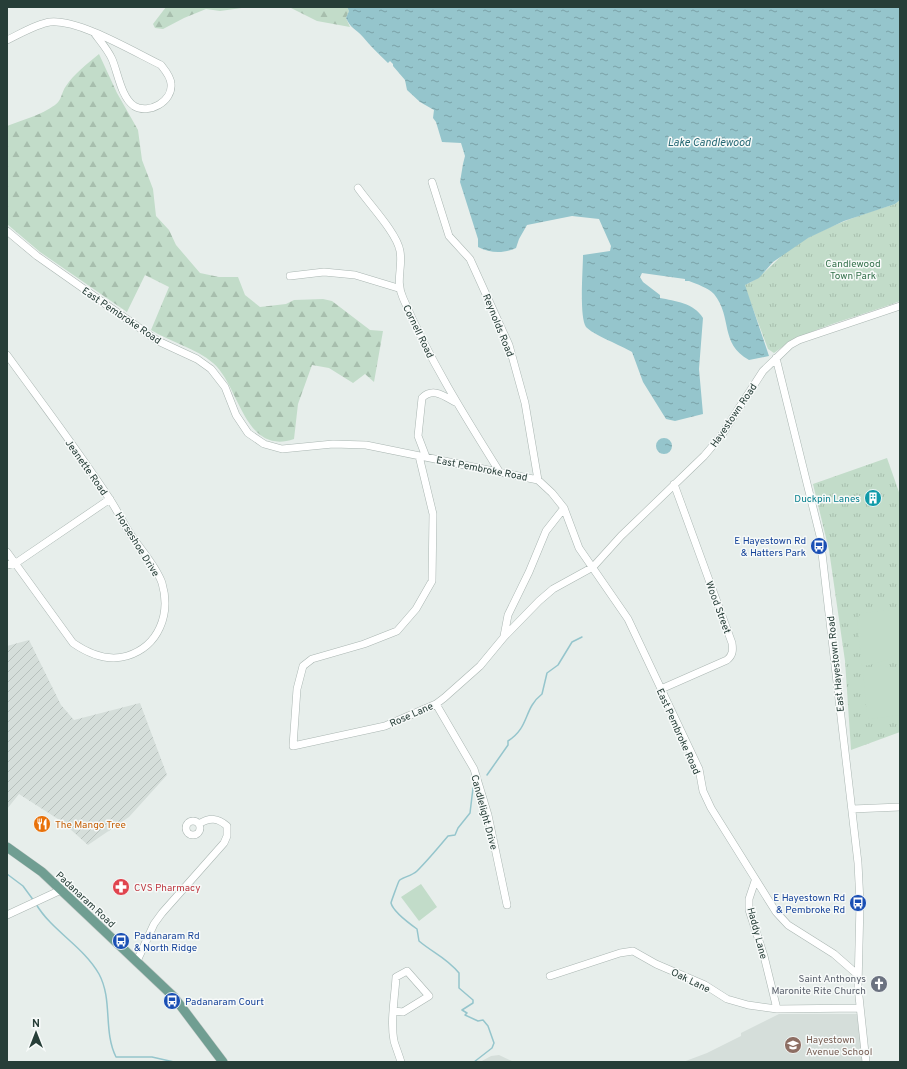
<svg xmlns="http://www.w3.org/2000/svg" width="907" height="1069" font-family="Overpass,sans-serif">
<defs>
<pattern id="industrial-furrows" width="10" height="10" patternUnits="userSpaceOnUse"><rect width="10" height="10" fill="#d5deda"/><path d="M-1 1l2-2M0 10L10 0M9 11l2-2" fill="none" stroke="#b7c0bc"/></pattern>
<pattern id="forest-firs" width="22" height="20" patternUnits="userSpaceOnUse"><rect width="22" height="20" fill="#c2dcc9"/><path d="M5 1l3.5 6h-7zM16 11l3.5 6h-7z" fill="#a7bead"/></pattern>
<pattern id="park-tufts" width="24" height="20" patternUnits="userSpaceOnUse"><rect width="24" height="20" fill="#c2dcc9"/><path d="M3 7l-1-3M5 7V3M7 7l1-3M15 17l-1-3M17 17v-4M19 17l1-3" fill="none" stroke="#a7bead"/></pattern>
<pattern id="water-ripples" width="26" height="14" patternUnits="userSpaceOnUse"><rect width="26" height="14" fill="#95c5cc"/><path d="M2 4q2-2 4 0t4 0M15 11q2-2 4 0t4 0" fill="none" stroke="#7aa1a7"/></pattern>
</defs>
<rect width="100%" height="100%" fill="#e7eeeb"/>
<path fill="#d5deda" d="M779,1014h78l6,48h-180l24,-9 34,-17v-3z
M499,1055l15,7h-34l11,-6z"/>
<path fill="url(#industrial-furrows)" d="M29,640l32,65 13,15 66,-17 27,72 -38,42 -41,28 -27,-24 -42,-27 -12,15v-163z"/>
<path fill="url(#forest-firs)" d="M166,7h83l-29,4 -14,-2 -22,9 -21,11 -8,-1 -2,-4z
M289,7h58l2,4 -3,7 4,9 -33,-6z
M99,54l18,39 21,37 4,30 11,29 3,27 13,14 7,15 24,28 19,4h19l7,18 15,12 26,-3 8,-4 29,-1 9,2 38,29 13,1 -9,51 -9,-8 -12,9 -24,-15 -17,-3 -14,39 -4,35c-50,17 -54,-53 -81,-76 -17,-15 -43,-21 -62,-33l18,-43 -24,-12 -18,37 -87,-60 -33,-28v-98c16,-6 34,-11 48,-21 7,-5 6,-12 11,-19 8,-12 21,-22 33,-32z"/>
<path fill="url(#park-tufts)" d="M900,200v101c-41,16 -92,26 -126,52l-6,-4 -24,-64c19,-6 31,-26 48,-38 32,-20 67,-32 103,-43z
M887,458l13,37v237l-49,18 -6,-89 -16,-111 -16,-66z"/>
<path fill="#c2dcc9" d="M845,254l2,7 -14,5 -2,-8z
M900,609c0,12 3,27 0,38 -3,12 -27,18 -38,19l-5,-46 4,-7z
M883,665l17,8v42l-30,4 -3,-2 -4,-47z
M421,884l16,23 -18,14 -18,-24z"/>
<path fill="url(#water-ripples)" d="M347,7h553v193l-5,4 -51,17 -36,17 -35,24 -14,16 -14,7 24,71 -20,4c-30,-17 -16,-42 -35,-66 -6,-6 -17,-10 -25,-13h-4v-2l-43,-6 -2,4 3,5 17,13v3c15,3 34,5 43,20l-4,51 4,45 -28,7 -9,-2 -23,-37 -11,-30c-10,-6 -40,-18 -46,-25 -7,-11 -3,-57 -3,-72l27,-4 1,-5 -12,-27 -27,-3 -45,9 -8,14 -3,9c-13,6 -26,5 -38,-1v-8l-18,-57 3,-18 2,-8 -4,-13 -19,-1 -6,-20 -3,-4 1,-8 -14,-8 -13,-12 -2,-10 -12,-14v-2l-3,-3 -2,2c-9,-9 -18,-17 -25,-26 -8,-9 -12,-8 -17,-19l3,-7z
M656 446a8 8 0 1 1 16 0a8 8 0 1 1-16 0Z"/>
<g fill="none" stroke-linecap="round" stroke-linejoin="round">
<path stroke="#95c5cc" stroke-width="1.5" d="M487,775l21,-30v-4c22,-14 15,-32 34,-47l5,-21 11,-8 14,-23 10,-5
M473,788l-3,25 -12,15 -3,7 -7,1c-10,12 -20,24 -31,35 -5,5 -17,7 -18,10 -1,2 -8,21 -8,22 2,8 19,21 26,26l2,12c14,12 27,16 40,32v15l14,12v3l-11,7 5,3 -2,2 13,6 5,-1 5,6 6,17 -2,5 -18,14
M7,874l16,12 11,15
M36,904c16,27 47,42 63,70 14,26 4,57 17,83h36l22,5"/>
<g stroke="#aab6b2" stroke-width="8">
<path id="minor" d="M7,40c13,-6 29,-16 43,-18 29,-3 84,30 111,43 4,5 10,12 10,19 2,17 -22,31 -37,22 -13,-9 -16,-33 -22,-47 -4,-9 -11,-17 -17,-25
M432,182l17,54 21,23 39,86 16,58 13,77
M358,188c11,16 39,45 42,63 3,17 -5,29 3,47 26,61 61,117 96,173
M7,231l30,25 121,85 39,18 14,10 14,18 11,28 12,18 16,11 18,5 51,-5 33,1 172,35 14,13 12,15 15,40 49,71 71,150 4,22 8,17 65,104 12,13 46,29 24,21
M290,276l34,-4 31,3 43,13
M7,355c34,47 70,94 102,143 8,12 14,25 22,37 10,15 25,31 31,48 9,31 -3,63 -35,73 -20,6 -38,-2 -54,-13l-66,-91
M776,358l44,178 38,327 2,40 -2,84 8,75
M419,456l14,58 -1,67 -16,28 -19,22 -33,13 -52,15 -9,7 -6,23 -4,57 92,-20 51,-22 8,-6 36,-32 24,-29 35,-36 14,-12 40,-22 28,-31 83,-80 17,-20 42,-65 27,-26 9,-5 101,-34
M426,457l-8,-21 4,-38c11,-11 22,-2 33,4
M7,565l9,-2 94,-64
M504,636l4,-21 21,-43 17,-41 18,-23
M661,689l66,-29c6,-5 6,-10 5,-17l-58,-159
M436,704l38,65 14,46 19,90
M852,809l48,-2
M186 828a7 7 0 1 1 14 0a7 7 0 1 1-14 0Z
M755,881l-6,18v11l15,46 13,53
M7,915l54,-25
M137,961l17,-37 8,-11 62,-70 3,-7v-10c-9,-8 -17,-9 -28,-2
M550,976l70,-23 13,-2 23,13 49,21 22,14 21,6 29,4 83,-1
M394,1011l9,1 26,-16 -22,-25 -11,6c-1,20 -6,44 -2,64 2,7 5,14 7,21"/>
</g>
<g stroke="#c3c9c7" stroke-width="10">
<path id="major" d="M7,847l35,25 132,125 49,65"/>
</g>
<use href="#minor" stroke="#fff" stroke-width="7"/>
<use href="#major" stroke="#709e92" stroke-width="9"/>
</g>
<defs>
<g id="building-disc" transform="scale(0.9)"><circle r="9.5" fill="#0f9aa8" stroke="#f7faf9"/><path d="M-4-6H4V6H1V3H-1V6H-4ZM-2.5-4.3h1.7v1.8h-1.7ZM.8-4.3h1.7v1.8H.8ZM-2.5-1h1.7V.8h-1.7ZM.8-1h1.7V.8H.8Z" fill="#fff"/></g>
<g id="bus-disc" transform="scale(0.9)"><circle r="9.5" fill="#1a4fb4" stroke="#f7faf9"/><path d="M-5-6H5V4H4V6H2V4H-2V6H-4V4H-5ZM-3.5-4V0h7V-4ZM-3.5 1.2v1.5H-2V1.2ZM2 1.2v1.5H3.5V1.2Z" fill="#fff"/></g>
<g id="restaurant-disc" transform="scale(0.9)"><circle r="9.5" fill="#e8710a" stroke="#f7faf9"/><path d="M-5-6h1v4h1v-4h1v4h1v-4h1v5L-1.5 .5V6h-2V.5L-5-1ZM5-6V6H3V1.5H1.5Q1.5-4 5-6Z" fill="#fff"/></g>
<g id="pharmacy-disc" transform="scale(0.9)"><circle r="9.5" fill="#e0444e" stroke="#f7faf9"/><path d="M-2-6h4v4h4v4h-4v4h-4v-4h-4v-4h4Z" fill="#fff"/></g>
<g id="church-disc" transform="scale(0.9)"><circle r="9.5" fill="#6b7280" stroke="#f7faf9"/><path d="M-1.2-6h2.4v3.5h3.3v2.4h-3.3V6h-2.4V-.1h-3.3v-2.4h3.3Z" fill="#fff"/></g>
<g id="school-disc" transform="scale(0.9)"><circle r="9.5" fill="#8d6e63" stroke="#f7faf9"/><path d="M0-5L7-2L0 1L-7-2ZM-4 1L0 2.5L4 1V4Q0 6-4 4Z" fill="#fff"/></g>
</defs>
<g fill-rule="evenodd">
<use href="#building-disc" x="873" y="498"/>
<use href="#bus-disc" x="819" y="546"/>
<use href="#restaurant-disc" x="42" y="824"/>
<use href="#pharmacy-disc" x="121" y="887"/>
<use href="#bus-disc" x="858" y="903"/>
<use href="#bus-disc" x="121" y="941"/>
<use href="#church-disc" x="879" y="984"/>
<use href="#bus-disc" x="172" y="1001"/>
<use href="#school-disc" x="793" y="1045"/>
</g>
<g text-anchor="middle" stroke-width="3" stroke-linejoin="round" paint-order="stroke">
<g font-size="10" fill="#35714c" stroke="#f7faf9">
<text x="853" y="267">Candlewood<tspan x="853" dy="12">Town Park</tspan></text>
</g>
<g font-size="10" fill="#273e38" stroke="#f7faf9">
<text transform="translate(122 315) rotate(34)" y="4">East Pembroke Road</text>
<text transform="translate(499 325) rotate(68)" y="4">Reynolds Road</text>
<text transform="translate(419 331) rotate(64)" y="4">Cornell Road</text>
<text transform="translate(733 415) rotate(-56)" y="4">Hayestown Road</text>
<text transform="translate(87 467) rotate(55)" y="4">Jeanette Road</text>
<text transform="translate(482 468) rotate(11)" y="4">East Pembroke Road</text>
<text transform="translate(138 544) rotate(58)" y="4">Horseshoe Drive</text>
<text transform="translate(719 607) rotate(70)" y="4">Wood Street</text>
<text transform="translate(835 664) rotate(-96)" y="4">East Hayestown Road</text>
<text transform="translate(411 714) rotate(-24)" y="4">Rose Lane</text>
<text transform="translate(679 731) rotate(66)" y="4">East Pembroke Road</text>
<text transform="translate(485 812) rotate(75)" y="4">Candlelight Drive</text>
<text transform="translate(86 899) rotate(43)" y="4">Padanaram Road</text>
<text transform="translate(758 933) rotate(75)" y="4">Haddy Lane</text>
<text transform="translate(691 980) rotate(26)" y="4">Oak Lane</text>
</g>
<g font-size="10" fill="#0d838f" stroke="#f7faf9" text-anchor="end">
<text x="860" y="502">Duckpin Lanes</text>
</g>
<g font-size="10" fill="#164399" stroke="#f7faf9" text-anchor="end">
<text x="806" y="544">E Hayestown Rd<tspan x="806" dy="12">&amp; Hatters Park</tspan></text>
<text x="845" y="901">E Hayestown Rd<tspan x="845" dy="12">&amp; Pembroke Rd</tspan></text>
<text x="134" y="939" text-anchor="start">Padanaram Rd<tspan x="134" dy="12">&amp; North Ridge</tspan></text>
<text x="185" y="1005" text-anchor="start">Padanaram Court</text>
</g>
<g font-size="10" fill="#c56008" stroke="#f7faf9" text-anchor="start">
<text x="55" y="828">The Mango Tree</text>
</g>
<g font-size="10" fill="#be3a42" stroke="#f7faf9" text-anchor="start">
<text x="134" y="891">CVS Pharmacy</text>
</g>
<g font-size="10" fill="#5b616d" stroke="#f7faf9" text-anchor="end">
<text x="866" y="982">Saint Anthonys<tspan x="866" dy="12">Maronite Rite Church</tspan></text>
</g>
<g font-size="10" fill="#785e54" stroke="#f7faf9" text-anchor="start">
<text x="806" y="1043">Hayestown<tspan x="806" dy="12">Avenue School</tspan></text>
</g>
<g font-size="11" font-style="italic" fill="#276975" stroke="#f7faf9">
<text x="709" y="146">Lake Candlewood</text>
</g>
</g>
<rect width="907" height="1069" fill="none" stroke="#273e38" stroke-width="16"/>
<g transform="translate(36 1033)" stroke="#f7faf9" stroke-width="3" paint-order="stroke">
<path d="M0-3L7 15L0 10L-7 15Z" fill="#273e38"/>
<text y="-6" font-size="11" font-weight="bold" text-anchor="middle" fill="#273e38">N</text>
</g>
</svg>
